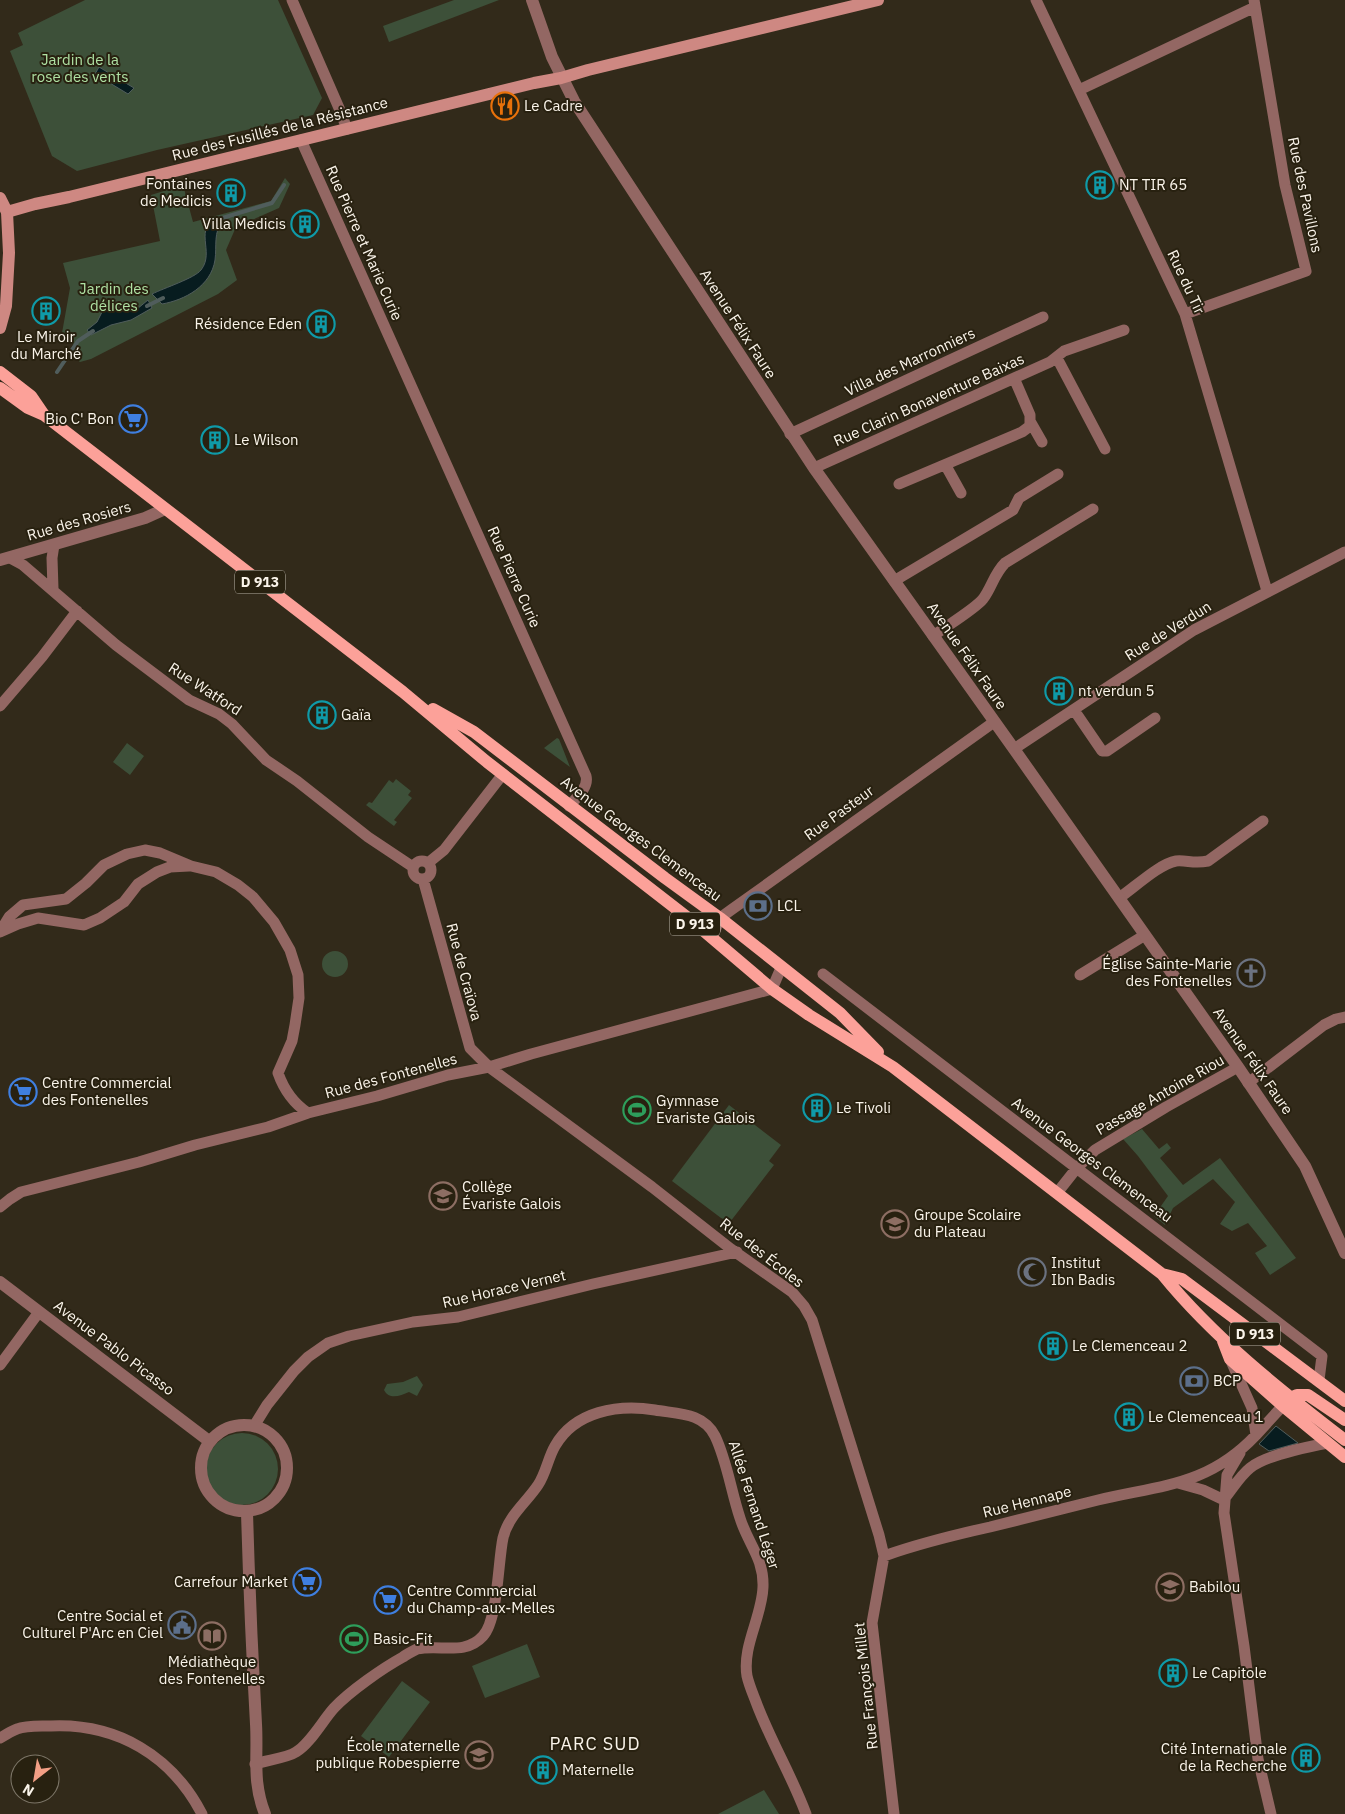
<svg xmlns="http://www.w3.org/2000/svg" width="1345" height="1814" font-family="'IBM Plex Sans',sans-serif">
<rect width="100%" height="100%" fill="#322a1a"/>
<path fill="#3d5039" d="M85,0h193l44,98 -9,17 -156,35 -80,21 -25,-15 -42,-105 13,-6 -5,-12z
M454,0h45l-110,42 -6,-16z
M285,178l5,6 -11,24 -43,19 -10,23 11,30 -19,14 -127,65 -11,3 -11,-9 5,-8 -12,-12 8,-45 -7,-25 97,-22 -9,-46 32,-10 10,37 78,-21z
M557,738l2,1 11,28 -26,-19z
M127,743l17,13 -14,19 -17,-13z
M396,779l15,12 -3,4 4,3 -18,22 3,2 -3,4 -28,-21 3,-3 3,1 17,-23 4,3z
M322 964a13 13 0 1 1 26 0a13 13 0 1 1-26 0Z
M729,1105l52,40 -12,16 5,4 -44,57 -9,-4 -49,-37z
M1142,1129l17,20 8,-6 4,5 -11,10 23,27 37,-27 76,100 -26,17 -15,-22 12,-7 -19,-23 -16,8 -12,-7 15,-22 -22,-23 -40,29 -8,17 -11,-9 14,-20 -30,-40 -15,-17z
M417,1376l6,9 -6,11 -8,-4c-9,4 -20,8 -25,-2l3,-6 16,-2z
M206 1469a36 36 0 1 1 72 0a36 36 0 1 1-72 0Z
M527,1644l13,33 -55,21 -13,-32z
M402,1681l28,21 -41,55 -28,-21z
M764,1790l15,24h-61z"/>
<path fill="#071c1f" stroke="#505d5c" d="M99,67l35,21 -6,6 -33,-20z
M220,216l3,4c-10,13 -6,25 -8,40 -4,26 -30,40 -53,44l-10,-10c12,-6 43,-16 49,-24 15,-19 -10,-42 19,-54z
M148,300l4,8 -21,12 -20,5 -20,10 -4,-5 10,-8 6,-12 4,-3 6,-1 18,5 6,-2z
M1276,1426l22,17 -29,8 -10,-7z"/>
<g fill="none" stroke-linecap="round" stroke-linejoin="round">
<path stroke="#505d5c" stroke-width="4" d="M219,219l53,-16 12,-18
M147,306l16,-8
M57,372l21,-31 15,-10"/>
<path stroke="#936763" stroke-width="11" d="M292,0l47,108 8,21
M1036,0l149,314 82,277
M1079,90l176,-83
M301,140l285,636c3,12 -10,22 -17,30
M1185,314l121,-43 -21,-86 -31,-185
M1057,358l48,91
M1030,421l12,21
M790,434l253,-117
M946,466l15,27
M814,468l236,-106 14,-11 60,-21
M899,484l123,-52 8,-6v-11l-16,-37
M10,558l13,7 93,80 73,55 30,14 13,10 34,36 31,21 71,56 45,30
M894,581l119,-71 6,-12 39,-24
M53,589l-1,-31 2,-13
M933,636c12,-9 42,-27 50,-37 9,-12 11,-25 22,-36l88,-54
M0,706l42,-49 35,-46
M1074,710l28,41h5l48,-33
M1014,749l180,-119 151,-78
M413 870a9 9 0 1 1 18 0a9 9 0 1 1-18 0Z
M428,863l16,-13 59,-76
M423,879l47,169 19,19 163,120 79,62 61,43 12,14 8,14 67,215 5,21 -12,67 22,191
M1119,898c15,-10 40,-34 57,-37 11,-1 18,3 32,0l55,-40
M0,932l9,-15 14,-12 43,-6 20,-16 18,-18 23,-11 18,-4 15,3 31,13 25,6 22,13 15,12 21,25 16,28 8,25 1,23 -4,27 -3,16 -14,32c6,17 15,30 30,40
M0,932l18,-8 20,-6 46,7 16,-7 24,-16 14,-18 19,-12 13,-5 19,-1
M712,938l8,-20 11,-8 263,-188
M823,974l499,382 -3,24
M1080,975l65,-40
M1248,1083l76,-58 12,-6 9,-2
M1057,1193l19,-24 19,-19 71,-43 72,-40
M0,1207l10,-8 11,-7 118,-30 56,-17 73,-18 40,-14 69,-17 71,-21 41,-8 42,-13 241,-65 9,-21
M0,1365l39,-53
M254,1426l13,-21 27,-34 14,-14 20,-14 21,-7 64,-14 45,-5 135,-33 144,-32
M1256,1435l33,-36
M1240,1453l-13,22 -3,38 20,133 14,113 13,55
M1178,1483l25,7 21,10
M1225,1498c8,-10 15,-22 25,-30 16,-13 57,-21 78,-25
M884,1556c34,-12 70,-21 106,-29 36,-9 72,-18 108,-27 63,-15 110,-14 158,-65l-4,-27 -21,-47
M0,1738c6,-3 11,-7 17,-9 9,-4 24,-3 34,-3 66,-3 121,30 151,88
M255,1764c12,-4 32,-6 41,-12 14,-8 27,-32 38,-44 16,-17 49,-40 69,-51 4,-3 10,-6 14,-8 23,-5 48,7 66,-13 15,-16 15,-75 20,-98 5,-22 23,-35 35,-53 8,-12 10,-27 17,-39 20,-35 63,-42 100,-36 22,4 48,2 60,26 12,25 16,55 25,82 8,26 24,40 23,69 -1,30 -21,59 -16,89 2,9 6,18 9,26 14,38 36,74 50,112"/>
<path stroke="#936763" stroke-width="12" d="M532,0l20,57 22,44 240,367 200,281 224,318 67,99 40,87
M0,560l145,-42 20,-9
M0,1282l209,159
M201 1468a43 43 0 1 1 86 0a43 43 0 1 1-86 0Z
M247,1512c2,71 5,141 9,212 2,33 -4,57 9,90"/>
<path stroke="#ce8882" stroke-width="12" d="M0,198l7,14 2,41 -3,53 -6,22
M7,212l28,-8 34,-7 465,-114 27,-5 27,-8 290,-70"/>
<path stroke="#fca199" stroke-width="12" d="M0,372l31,24 13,19
M0,388l28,20 16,7 359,277 84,70 205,159 80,68 37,26 84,52 269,207c52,64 118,116 183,166
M433,709l41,23 191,146 55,40 120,95 38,39
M1162,1274l20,5 163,122
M1223,1341l7,18 53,47 62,51
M1290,1398l7,-3h11l37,25"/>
</g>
<defs>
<g id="restaurant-ring" transform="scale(1.4375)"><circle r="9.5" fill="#282110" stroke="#e8710a" stroke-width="1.5"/><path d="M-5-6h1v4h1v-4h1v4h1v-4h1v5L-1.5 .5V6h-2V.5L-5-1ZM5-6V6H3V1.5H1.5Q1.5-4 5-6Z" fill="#e8710a"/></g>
<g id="building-ring" transform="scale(1.4375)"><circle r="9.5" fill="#282110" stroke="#0f9aa8" stroke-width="1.5"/><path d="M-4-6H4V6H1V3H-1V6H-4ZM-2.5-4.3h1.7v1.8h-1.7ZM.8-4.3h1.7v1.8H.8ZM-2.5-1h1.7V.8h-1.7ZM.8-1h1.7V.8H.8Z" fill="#0f9aa8"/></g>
<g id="supermarket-ring" transform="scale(1.4375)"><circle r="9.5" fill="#282110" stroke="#3f7fe0" stroke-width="1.5"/><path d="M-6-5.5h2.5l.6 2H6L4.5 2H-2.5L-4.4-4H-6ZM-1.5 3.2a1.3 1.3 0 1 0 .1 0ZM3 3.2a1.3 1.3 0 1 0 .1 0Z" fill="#3f7fe0"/></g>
<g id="bank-ring" transform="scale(1.4375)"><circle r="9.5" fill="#282110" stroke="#5c6f8a" stroke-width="1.5"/><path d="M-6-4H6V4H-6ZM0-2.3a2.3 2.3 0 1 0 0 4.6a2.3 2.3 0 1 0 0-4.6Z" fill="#5c6f8a"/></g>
<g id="church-ring" transform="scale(1.4375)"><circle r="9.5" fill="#282110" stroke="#6b7280" stroke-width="1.5"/><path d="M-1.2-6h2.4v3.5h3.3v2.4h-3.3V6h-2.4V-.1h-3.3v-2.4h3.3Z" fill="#6b7280"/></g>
<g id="stadium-ring" transform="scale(1.4375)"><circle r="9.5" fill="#282110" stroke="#2e9e5b" stroke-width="1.5"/><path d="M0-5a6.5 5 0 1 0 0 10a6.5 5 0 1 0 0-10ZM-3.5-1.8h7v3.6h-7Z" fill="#2e9e5b"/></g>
<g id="school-ring" transform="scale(1.4375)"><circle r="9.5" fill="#282110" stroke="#8d6e63" stroke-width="1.5"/><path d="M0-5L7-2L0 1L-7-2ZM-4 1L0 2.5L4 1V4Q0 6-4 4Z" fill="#8d6e63"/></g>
<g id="mosque-ring" transform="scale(1.4375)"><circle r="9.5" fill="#282110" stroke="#6b7280" stroke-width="1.5"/><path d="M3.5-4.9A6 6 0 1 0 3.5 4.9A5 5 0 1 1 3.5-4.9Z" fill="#6b7280"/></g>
<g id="civic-ring" transform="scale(1.4375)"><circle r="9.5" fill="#282110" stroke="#5c6f8a" stroke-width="1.5"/><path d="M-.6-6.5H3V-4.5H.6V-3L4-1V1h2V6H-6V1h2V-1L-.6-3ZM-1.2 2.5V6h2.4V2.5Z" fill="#5c6f8a"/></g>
<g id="library-ring" transform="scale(1.4375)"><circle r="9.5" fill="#282110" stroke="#8d6e63" stroke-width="1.5"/><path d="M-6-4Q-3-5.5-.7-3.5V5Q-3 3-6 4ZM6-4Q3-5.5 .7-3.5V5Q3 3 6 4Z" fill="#8d6e63"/></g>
</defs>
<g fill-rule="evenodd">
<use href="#restaurant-ring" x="505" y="106"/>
<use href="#building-ring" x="1100" y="185"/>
<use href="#building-ring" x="231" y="193"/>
<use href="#building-ring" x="305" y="224"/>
<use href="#building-ring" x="46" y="311"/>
<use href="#building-ring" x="321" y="324"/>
<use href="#supermarket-ring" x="133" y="419"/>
<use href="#building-ring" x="215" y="440"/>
<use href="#building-ring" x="1059" y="691"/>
<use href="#building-ring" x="322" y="715"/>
<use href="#bank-ring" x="758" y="906"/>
<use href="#church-ring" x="1251" y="973"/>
<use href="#supermarket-ring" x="23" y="1092"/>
<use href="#building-ring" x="817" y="1108"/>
<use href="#stadium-ring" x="637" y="1110"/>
<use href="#school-ring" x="443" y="1196"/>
<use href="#school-ring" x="895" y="1224"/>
<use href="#mosque-ring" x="1032" y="1272"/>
<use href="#building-ring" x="1053" y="1346"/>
<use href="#bank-ring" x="1194" y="1381"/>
<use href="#building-ring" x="1129" y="1417"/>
<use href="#supermarket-ring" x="307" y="1582"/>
<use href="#school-ring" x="1170" y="1587"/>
<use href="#supermarket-ring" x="388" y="1600"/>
<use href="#civic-ring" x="182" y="1625"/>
<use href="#library-ring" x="212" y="1636"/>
<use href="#stadium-ring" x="354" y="1639"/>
<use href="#building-ring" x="1173" y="1673"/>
<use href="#school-ring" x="479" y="1755"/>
<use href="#building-ring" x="1306" y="1758"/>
<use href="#building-ring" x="543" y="1770"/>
</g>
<g text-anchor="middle" stroke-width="4" stroke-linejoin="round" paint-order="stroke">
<g fill="#282110" stroke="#bbb5a9" stroke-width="1">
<rect x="235" y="570.5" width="50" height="23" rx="4"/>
<rect x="670" y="912.5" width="50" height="23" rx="4"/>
<rect x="1230" y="1322.5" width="50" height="23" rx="4"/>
</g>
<g font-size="14" font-weight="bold" fill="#faf4ea">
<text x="260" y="587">D 913</text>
<text x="695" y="929">D 913</text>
<text x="1255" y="1339">D 913</text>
</g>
<g font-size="15" fill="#afe1a3" stroke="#282110">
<text x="80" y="65">Jardin de la<tspan x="80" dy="17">rose des vents</tspan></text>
<text x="114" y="294">Jardin des<tspan x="114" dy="17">délices</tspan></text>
</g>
<g font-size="15" fill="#faf4ea" stroke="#282110" text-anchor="start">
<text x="524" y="111">Le Cadre</text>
<text x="212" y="189" text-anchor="end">Fontaines<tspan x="212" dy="17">de Medicis</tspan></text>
<text x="1119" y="190">NT TIR 65</text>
<text x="286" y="229" text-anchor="end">Villa Medicis</text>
<text x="302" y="329" text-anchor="end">Résidence Eden</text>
<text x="46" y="342" text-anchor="middle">Le Miroir<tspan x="46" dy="17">du Marché</tspan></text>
<text x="114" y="424" text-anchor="end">Bio C' Bon</text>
<text x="234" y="445">Le Wilson</text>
<text x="1078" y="696">nt verdun 5</text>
<text x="341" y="720">Gaïa</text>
<text x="777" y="911">LCL</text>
<text x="1232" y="969" text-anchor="end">Église Sainte-Marie<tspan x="1232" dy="17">des Fontenelles</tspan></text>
<text x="42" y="1088">Centre Commercial<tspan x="42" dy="17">des Fontenelles</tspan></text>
<text x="656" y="1106">Gymnase<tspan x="656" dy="17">Evariste Galois</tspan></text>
<text x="836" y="1113">Le Tivoli</text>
<text x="462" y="1192">Collège<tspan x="462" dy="17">Évariste Galois</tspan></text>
<text x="914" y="1220">Groupe Scolaire<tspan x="914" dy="17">du Plateau</tspan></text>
<text x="1051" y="1268">Institut<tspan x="1051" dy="17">Ibn Badis</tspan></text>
<text x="1072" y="1351">Le Clemenceau 2</text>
<text x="1213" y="1386">BCP</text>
<text x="1148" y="1422">Le Clemenceau 1</text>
<text x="288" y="1587" text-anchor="end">Carrefour Market</text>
<text x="1189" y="1592">Babilou</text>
<text x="407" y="1596">Centre Commercial<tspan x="407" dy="17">du Champ-aux-Melles</tspan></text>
<text x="163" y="1621" text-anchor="end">Centre Social et<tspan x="163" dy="17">Culturel P'Arc en Ciel</tspan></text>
<text x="373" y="1644">Basic-Fit</text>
<text x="212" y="1667" text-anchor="middle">Médiathèque<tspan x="212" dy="17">des Fontenelles</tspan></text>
<text x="1192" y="1678">Le Capitole</text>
<text x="460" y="1751" text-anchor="end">École maternelle<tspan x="460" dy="17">publique Robespierre</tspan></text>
<text x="1287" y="1754" text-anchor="end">Cité Internationale<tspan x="1287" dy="17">de la Recherche</tspan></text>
<text x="562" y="1775">Maternelle</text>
</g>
<g font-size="15" fill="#faf4ea" stroke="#282110">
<text transform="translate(280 129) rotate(-14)" y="5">Rue des Fusillés de la Résistance</text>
<text transform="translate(1305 195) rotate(78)" y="5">Rue des Pavillons</text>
<text transform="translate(364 243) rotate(66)" y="5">Rue Pierre et Marie Curie</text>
<text transform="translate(1186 282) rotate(65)" y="5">Rue du Tir</text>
<text transform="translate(738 324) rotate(57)" y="5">Avenue Félix Faure</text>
<text transform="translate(910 362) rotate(-25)" y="5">Villa des Marronniers</text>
<text transform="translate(929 400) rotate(-24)" y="5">Rue Clarin Bonaventure Baixas</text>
<text transform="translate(79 521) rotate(-16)" y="5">Rue des Rosiers</text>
<text transform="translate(514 577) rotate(66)" y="5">Rue Pierre Curie</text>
<text transform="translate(1168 631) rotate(-32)" y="5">Rue de Verdun</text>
<text transform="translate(967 656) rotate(55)" y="5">Avenue Félix Faure</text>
<text transform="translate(205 689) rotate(33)" y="5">Rue Watford</text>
<text transform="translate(839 813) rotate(-36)" y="5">Rue Pasteur</text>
<text transform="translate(641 839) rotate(37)" y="5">Avenue Georges Clemenceau</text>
<text transform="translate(464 972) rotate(75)" y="5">Rue de Craïova</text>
<text transform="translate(1253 1061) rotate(55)" y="5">Avenue Félix Faure</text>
<text transform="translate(391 1076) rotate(-15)" y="5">Rue des Fontenelles</text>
<text transform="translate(1160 1095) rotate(-30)" y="5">Passage Antoine Riou</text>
<text transform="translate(1092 1160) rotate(37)" y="5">Avenue Georges Clemenceau</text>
<text transform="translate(762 1253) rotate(38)" y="5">Rue des Écoles</text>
<text transform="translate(504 1289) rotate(-13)" y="5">Rue Horace Vernet</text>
<text transform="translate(114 1348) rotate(37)" y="5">Avenue Pablo Picasso</text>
<text transform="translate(1027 1502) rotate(-14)" y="5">Rue Hennape</text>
<text transform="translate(754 1505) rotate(72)" y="5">Allée Fernand Léger</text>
<text transform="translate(866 1686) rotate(-96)" y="5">Rue François Millet</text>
</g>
<g font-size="18" letter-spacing="1" fill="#faf4ea" stroke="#282110">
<text x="595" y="1750">PARC SUD</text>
</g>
</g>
<g transform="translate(35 1779) rotate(211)"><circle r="24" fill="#282110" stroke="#7c7567"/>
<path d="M0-4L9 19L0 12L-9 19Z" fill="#f39f85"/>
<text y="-8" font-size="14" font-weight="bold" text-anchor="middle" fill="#faf4ea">N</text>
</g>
</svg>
